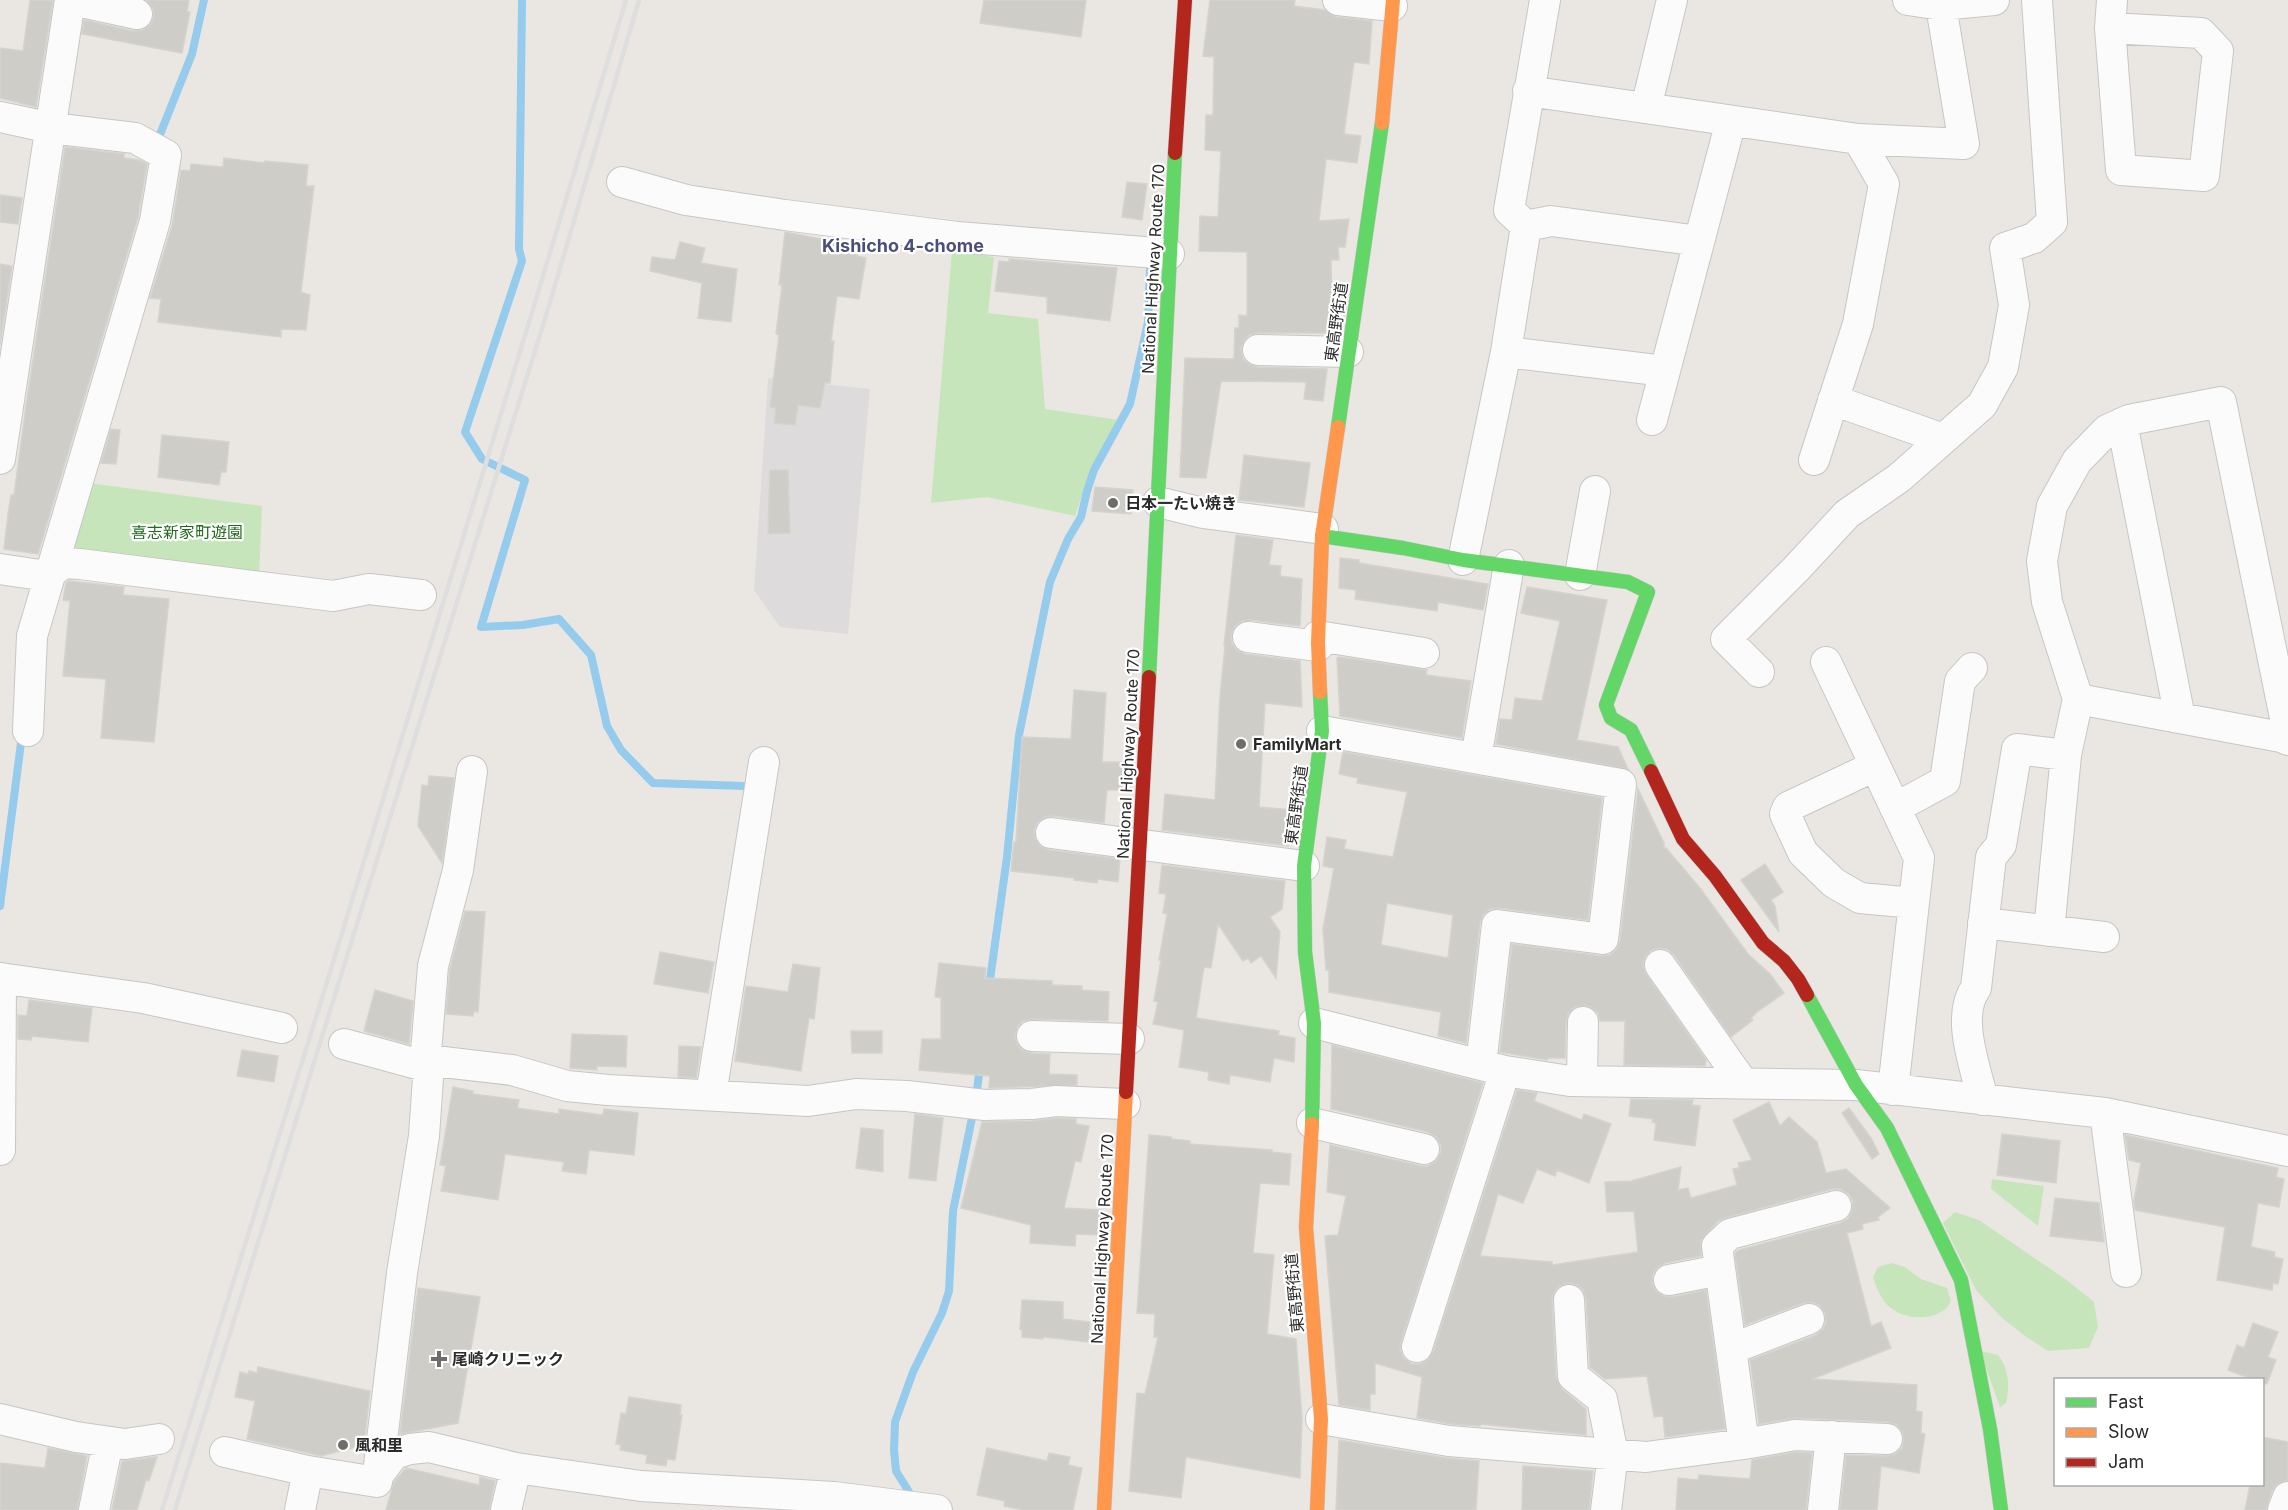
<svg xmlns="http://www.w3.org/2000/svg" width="2288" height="1510" font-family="Inter,'Noto Sans JP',sans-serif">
<rect width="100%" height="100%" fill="#eae7e2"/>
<path fill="#dedbdd" d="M768,378l102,11 -22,245 -68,-7 -26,-37z"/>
<path fill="#c7e5ba" d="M952,250l42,7 -6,56 50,6 7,90 74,11 -28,48 -16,48 -88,-19 -56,6z
M81,482l181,24 -3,72 -193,-27z
M1992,1179l52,7 -6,40 -47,-37z
M1955,1212l24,8 89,61 26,21 4,25 -9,21 -41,3 -23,-15 -23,-18 -26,-28 -33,-67z
M1892,1263l13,4 16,12 26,9 4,13c-8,20 -43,20 -59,8 -11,-8 -15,-20 -19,-32l5,-10z
M1980,1351l18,4c11,14 12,31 8,48l-6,4z"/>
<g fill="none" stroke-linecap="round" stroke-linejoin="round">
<path stroke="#95cbec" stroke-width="8" d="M522,0l-3,249 3,12 -57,171 17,27 43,21 -44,147 42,-2 36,-6 32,36 16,71 14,24 32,33 91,3 9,6
M157,142l35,-88 12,-54
M0,906l22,-171
M989,987l18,-130 12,-122 31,-153 18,-43 13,-22 6,-26 7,-21 36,-66 18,-82 2,-52
M976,1097l4,-30
M911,1495l-15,-24 -2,-21 1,-28 18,-50 29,-59 7,-22 4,-80 21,-103"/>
</g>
<path fill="#cfcdc8" stroke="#d5d3ce" stroke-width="1.5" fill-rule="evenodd" d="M30,0h23l-17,107 -36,-9v-50l23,3z
M146,0h43l-2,12h3l-8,41 -100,-19 2,-14 49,11 10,-1 7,-5 4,-8 -1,-9z
M984,0h102l-5,37 -101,-14z
M1210,0h85l-1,6 31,4 11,7 36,4 -3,43 -15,-2 -10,72 17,2 -4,27 -31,-4 -7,62 30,-2 -4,28h-7l1,13h-8l1,50h4l-4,23h-74l-9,2 -5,6 -3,8 2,10 6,5 8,3 70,2 -4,32 -19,-2 2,-16 -2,-1 -83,-1 -15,97 -26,-1 5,-119 49,1 1,-31h4v-13l8,1v-64l-48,-1 1,-35 18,1 3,-66 -16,-1 1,-35h7l1,-58 -11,-1z
M65,147l59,7v4l15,2 8,4 -9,53 -100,337 -34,-5 4,-35 3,-19h3l12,-89z
M224,158l40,5 1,-2 43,4 -2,21h8l-13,106 9,3 -4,35 -25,-1v8l-123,-15 3,-23 -11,-1 22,-72 9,-56 9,1 1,-7 32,3z
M1127,182l20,2 -5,36 -20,-3z
M0,195l22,3 -4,26 -18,-2z
M785,232l73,14 -1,10 9,2 -7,41 -22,-3 -6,45h3l-4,42h-5l-5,25 -22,-3 -3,20 -21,-2 2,-15 -6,-1 9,-72 -3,-1 6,-49h-3z
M680,242l25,6 -4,15 36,6 -6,53 -33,-4 4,-35 -52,-12 2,-14 23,3z
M1009,259l108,9 -7,53 -63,-8v-16l-52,-6 4,-30 10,1z
M0,264l12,2 -12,79z
M111,429l9,1 -4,34 -15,-1z
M162,435l67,7 -3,30h-5l-2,13 -61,-8z
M1244,455l66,8 -6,44 -65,-7z
M770,470h18l2,63 -22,1z
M1095,487l38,3 -2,24 -39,-3z
M1236,535l37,5 -4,25 12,1 -1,10 22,3 -2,47 -50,-6 -8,1 -7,5 -4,9 1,9 5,6 8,4 55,7 2,46 -37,-4 -6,104 34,3 -5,36 -126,-16 3,-36 50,6 5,-104 5,-50h-1z
M1340,558l19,2v3l129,21 -5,26 -45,-8 -1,9 -82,-12 1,-9 -17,-2z
M69,581l55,6 -1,8 46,4 -15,143 -53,-4 5,-59 -43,-3 7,-75 -7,-1 3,-17z
M1527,587l80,13 -30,140 41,7 10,22 -132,-25 4,-25 12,1 3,-22 27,3 18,-80 -39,-8z
M1339,657l88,13 -1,5 45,6 -9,57 -122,-22 -3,-58z
M1074,690l32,3 -4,69h22l-2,28h-15l-3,33 -51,-7 -8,1 -8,6 -3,7 1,9 5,7 9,4 71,9 -2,23 -20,-3 -1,4 -23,-3v-2l-63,-7 3,-29h2l6,-105 49,2z
M1343,752l259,46 -14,122 -89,-12 -9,1 -7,6 -3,8 -14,120 -28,-7 3,-24 -112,-20v-22h-3l-3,-41 11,-61 -11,-2 4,-29 19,3 -2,9 49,8 14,-65 -50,-9 1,-5 -19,-4zM1387,903l66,12 -5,43 -67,-13z
M429,776l25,2 -12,85 -24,-37 4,-41 6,1z
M1638,789l26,54v6l2,-1 34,40 48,66 22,20 14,19 -27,19 -6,6 2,2 -22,17 -57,-82 -7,-6 -9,-1 -8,3 -5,6 -2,9 3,8 60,86 -1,6 -81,-1 1,-44h-25l-2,-8 -6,-5 -8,-3 -9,2 -7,7 -2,8 -1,36h-17l-1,2 -47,-8 12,-108 89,12 9,-1 7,-6 3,-8z
M1765,864l18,28 -12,8 4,6 4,26 -38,-52z
M1162,865l123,16 -3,28 -12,8 10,15 -4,46 -15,-22 -10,7 -3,-5 -5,3 -25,-37 -7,44 -7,-1 -8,51 83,13 -1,4 17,3 -1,24 -20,-4 -4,24 -40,-7 -1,9 -21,-4 1,-8 -30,-5 5,-37 -31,-6 5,-22 -4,-1 7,-41h-2l8,-46 -4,-1 3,-19 -7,-1z
M465,911l20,1 -7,100 -4,-1 -1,5 -27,-2 4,-45z
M660,952l54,10 -6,31 -54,-9z
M939,963l47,5 -1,10 67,3v4l30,1v4l27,2 -1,29 -75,-2 -10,2 -6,6 -2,9 2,8 5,6 9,3 19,1 -1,20 28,1v10l-88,3 1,-12 -71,-6 3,-31h19v-41l-6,-1z
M793,964l27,4 -6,51 -5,-1 -8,53 -66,-10 11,-75 42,6z
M375,990l38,11 -4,43 -45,-13z
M29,1000l63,8 -4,34 -56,-6 -1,4 -13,-1v-24l9,1z
M851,1031h31v22h-30z
M572,1034l55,2 -1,31 -29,-1v4l-27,-2z
M1332,1045l151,38 -82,259 -1,8 4,8 8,6h8l8,-4 5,-8 84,-262 20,3 -3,8 48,19 2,-6 27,10 -22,59 -32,-13 -2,6 -18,-7 -14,34 -25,-9 -18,62 72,6v3l86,-13 -4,-41 -27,1 -2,-30 26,-1 50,-14 -3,23 10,-2 3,10 46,-13 -4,-16 6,-1 -1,-5 14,-3 -19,-40 36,-18 11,24 9,-9 28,25 9,31 20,-4 44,39 -12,9 1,3 -17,4 1,5 -16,4 24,93 10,-4 10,26 -79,31 105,6 -1,26 6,1 -1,21 4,1 -6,39 -38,-7 -4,44h-37l6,-55 40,1 9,-2 7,-6 2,-8 -2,-8 -5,-7 -9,-3 -92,-4 -37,6 -9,-64 66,-25 7,-6 3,-7 -1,-9 -6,-8 -7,-3 -9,1 -58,22 -10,-72 4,-3 101,-27 8,-4 4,-8 1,-9 -4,-8 -9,-5h-8l-107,29 -7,3 -17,19v16l-36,7 -7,4 -5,7 -1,9 4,8 8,5 8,1 34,-7 19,139 -60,8 -2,-21 -9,1 -7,-41 -42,3 -15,-12 -4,-68 -3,-9 -6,-5 -8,-2 -10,3 -5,6 -2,8 4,77 6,12 24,20v26l-105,-11 -1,2 -29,-2 -34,-6 5,-41 -47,-14v31h-5v16l-31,-5 -14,-169 13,-1 8,-39 -19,-4 3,-47 91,21h7l8,-5 5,-9v-7l-5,-8 -8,-5 -97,-23z
M679,1046l22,1 -5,31 -18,-1z
M242,1050l36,6 -4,26 -37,-6z
M453,1087l20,4v3l46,6 -2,8 42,6v-5l44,6 1,-6 34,4 -4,42 -45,-5 -3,24 -24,-3 2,-9 -59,-8 -7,46 -57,-9 5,-25 -6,-1z
M1631,1099l62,1 -1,5 8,1 -5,40 -41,-6 2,-17 -4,-1 1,-3 -24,-3z
M1849,1108l22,30 8,16 -7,5 -30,-46z
M915,1114l28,4 -7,63 -27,-3z
M1057,1118l19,1v5l13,2 -8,36 -6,-1 -11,47 37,2 -1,25 -24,-1 -1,12 -45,-3 1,-18 -70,-17 21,-86 50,-1z
M861,1128l22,2v42l-27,-4z
M2002,1134l58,7 -4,42 -59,-8z
M1149,1135l22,2 1,2 18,2v3l82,6 -1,2 20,2 -2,31 -29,-2 -7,70 21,2 -7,79 29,5 6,80 -2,59 -114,-21 -5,41 -52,-7 8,-98 8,1 13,-57h-4l1,-23 -18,-1z
M2125,1135l153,33 -2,9 8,2 -5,28 -21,-4 -7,44 24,5 -1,5 9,2 -5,25 -5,-1 -1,7 -55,-10 8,-53 -90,-17 -1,-10 7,-37 -12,-3z
M2055,1198l44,5 5,39 -54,-6z
M418,1288l62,9 -22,126 -58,11z
M1022,1300l41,2v17l27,3 -2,20 -44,-5 -1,2 -21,-2v-7l-2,-1z
M2253,1323l25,9 -10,25 8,3 -9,24 -5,-1v-3h-8l-26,-10 9,-25 7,3z
M258,1367l112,24 -6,54 -43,11 -74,-17 8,-38 -20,-4 5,-25 8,2 1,-3 8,2z
M629,1397l52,8 -1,10h2l-7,45 -8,-1 -1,7 -20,-3 1,-8 -27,-5 1,-5 -5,-1 5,-31 5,1z
M2262,1437l26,5v38l-11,4 -5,7 -6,19h-21l5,-25h12z
M1339,1440l107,18 33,3 -3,49h-140z
M48,1448l39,8 -10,54h-77v-47l45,5z
M987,1448l60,13 2,-8 21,4 -2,8 14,3 -9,42h-50l-19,-4 1,-5 -28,-6z
M1796,1452l16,1 -6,57h-130l2,-32 20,2 1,-5 51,4 2,-19z
M157,1457l-8,24 -3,-1 -9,30h-25l10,-49z
M1523,1466l70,5 -4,39h-67z
M406,1468l73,17 1,-8 15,4 -6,29h-103l8,-28z"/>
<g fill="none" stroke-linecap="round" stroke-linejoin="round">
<g stroke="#c7c6c6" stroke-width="32">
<path id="street" d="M73,0l64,14
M1338,0l54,6
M1908,0l33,5 53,-5
M2110,28l91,5 17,18 -14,125 -83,-6 -11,-142 2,-28
M1528,91l330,48 106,5 -24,-144
M1646,108l26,-108
M0,117l51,11 84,10 31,17 -11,66 -123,415 -4,95
M622,182l64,18 99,15 172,22 212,17
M1526,226l-17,-16 36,-210
M1526,226l25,-5 148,20
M1258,350l90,2
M1506,352l159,19
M1833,400l110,39
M1652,420l79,-299
M2122,423l58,295
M0,459l70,-459
M1814,460l44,-136 26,-140 -26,-45
M1158,502l45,11 120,16
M1463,560l43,-208 20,-126
M0,569l47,7 16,-13 17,1 253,32 36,-7 52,6
M1580,575l15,-84
M1318,636l106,17
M1248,637l70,9
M1826,662l93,196 -26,232
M1759,672l-33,-33 70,-70 51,-55 52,-36 83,-73 21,-38 11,-62 -9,-57 29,-10 18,-16 -15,-222
M2078,699l203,38 7,3
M1322,731l299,53 -18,155 -106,-14 -16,140
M1476,758l33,-193
M1875,766l-87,41 -3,7 18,39 31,30 26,15 54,5
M1895,808l50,-27 15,-100 12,-13
M1051,833l253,33
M1983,923l121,14
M2049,931l17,-176 12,-56 -31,-97 -5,-41 10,-55 25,-45 30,-31 22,-10 92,-18 65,321 -5,14
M1660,965l83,118
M0,978l143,20 139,30
M1314,1023l191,48 65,10 286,4 249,28 183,38
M1032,1036l97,3
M344,1044l77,21 14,-4 77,9 55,16 41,4 200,11 48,-7 51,2 78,9 47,-1 24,-3 69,3
M1582,1081l1,-59
M711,1095l53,-333
M1983,1100c-7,-31 -28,-84 -7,-112l15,-131 10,-12 16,-96 49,6
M2105,1113l21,159
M1312,1123l112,26
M0,1150l1,-172
M1669,1280l51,-10
M1569,1300l4,76 29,23 11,55 -7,56
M1417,1347l88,-276
M1731,1349l78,-30
M0,1419l76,18 49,7 34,-5
M1321,1419l128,22 197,16 98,-13 51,-9 92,4
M1744,1444l-27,-198 13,-12 106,-28
M225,1452l83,19 69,11 25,-209 22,-137 5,-73 -3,-11 7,-86 25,-96 14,-99
M379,1474l15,-20 16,-5 19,-2 87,21 125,18 193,11 103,13
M94,1510l14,-68
M300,1510l8,-39
M506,1510l10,-42
M1823,1510l8,-74
M2283,1510l5,-13"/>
</g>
<g stroke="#c7c6c6" stroke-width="15">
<path id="fast" d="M1338,427l44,-304
M1322,536l81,12 60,12 165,22 20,10 -42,113 5,13 20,12 20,41
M1149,677l26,-524
M1807,995l49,90 31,43 74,152 29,149 11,81
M1312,1124l2,-101 -9,-71 -1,-86 18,-135 -2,-39"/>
</g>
<g stroke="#c7c6c6" stroke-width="15">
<path id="slow" d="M1382,123l11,-123
M1320,692l-2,-49 4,-107 16,-109
M1312,1124l-6,103 15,192 -4,91
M1104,1510l22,-418"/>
</g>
<g stroke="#c7c6c6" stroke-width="15">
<path id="jam" d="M1175,153l10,-153
M1651,771l32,68 32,37 48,67 21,18 14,18 9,16
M1126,1092l23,-415"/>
</g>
<use href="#street" stroke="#fcfbfb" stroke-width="30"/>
<use href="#fast" stroke="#63d668" stroke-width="14"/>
<use href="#slow" stroke="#ff974d" stroke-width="14"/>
<use href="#jam" stroke="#b3261e" stroke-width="14"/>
<path stroke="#dededf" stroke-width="4.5" d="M162,1510l165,-528 207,-676 92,-306
M175,1510l373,-1201 91,-309"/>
</g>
<g fill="#6e6d6b" stroke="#fff" stroke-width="2">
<circle cx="1113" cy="503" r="6"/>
<circle cx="1241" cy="744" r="6"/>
<path d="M436 1350h6v6h6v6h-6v6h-6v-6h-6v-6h6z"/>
<circle cx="343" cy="1445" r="6"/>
</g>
<g text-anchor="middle" stroke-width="4.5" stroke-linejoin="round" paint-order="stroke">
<g font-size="16" fill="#2b2b2b" stroke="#fff">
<text transform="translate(1153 269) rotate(-87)" y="6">National Highway Route 170</text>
<text transform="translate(1336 322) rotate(-82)" y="6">東高野街道</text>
<text transform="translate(1128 754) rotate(-87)" y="6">National Highway Route 170</text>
<text transform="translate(1296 805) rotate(-82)" y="6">東高野街道</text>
<text transform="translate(1102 1239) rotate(-87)" y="6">National Highway Route 170</text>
<text transform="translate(1294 1293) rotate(-95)" y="6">東高野街道</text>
</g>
<g font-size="16" font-weight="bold" fill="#2b2b2b" stroke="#fff" text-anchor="start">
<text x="1125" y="509">日本一たい焼き</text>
<text x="1253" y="750">FamilyMart</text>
<text x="452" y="1365">尾崎クリニック</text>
<text x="355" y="1451">風和里</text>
</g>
<g font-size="16" fill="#216a1a" stroke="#fff">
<text x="187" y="538">喜志新家町遊園</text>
</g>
<g font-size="18" font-weight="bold" fill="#4b4e7d" stroke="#fff">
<text x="903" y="252">Kishicho 4-chome</text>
</g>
</g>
<rect x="2054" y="1378" width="210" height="108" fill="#ffffff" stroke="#aaaaaa" stroke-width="1.5"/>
<rect x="2066" y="1398" width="30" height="9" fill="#63d668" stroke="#aaaaaa" stroke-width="1.5"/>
<text x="2108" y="1408" font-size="18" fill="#2b2b2b">Fast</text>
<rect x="2066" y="1428" width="30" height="9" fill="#ff974d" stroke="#aaaaaa" stroke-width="1.5"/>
<text x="2108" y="1438" font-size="18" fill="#2b2b2b">Slow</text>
<rect x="2066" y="1458" width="30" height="9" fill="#b3261e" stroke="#aaaaaa" stroke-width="1.5"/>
<text x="2108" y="1468" font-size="18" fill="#2b2b2b">Jam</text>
</svg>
